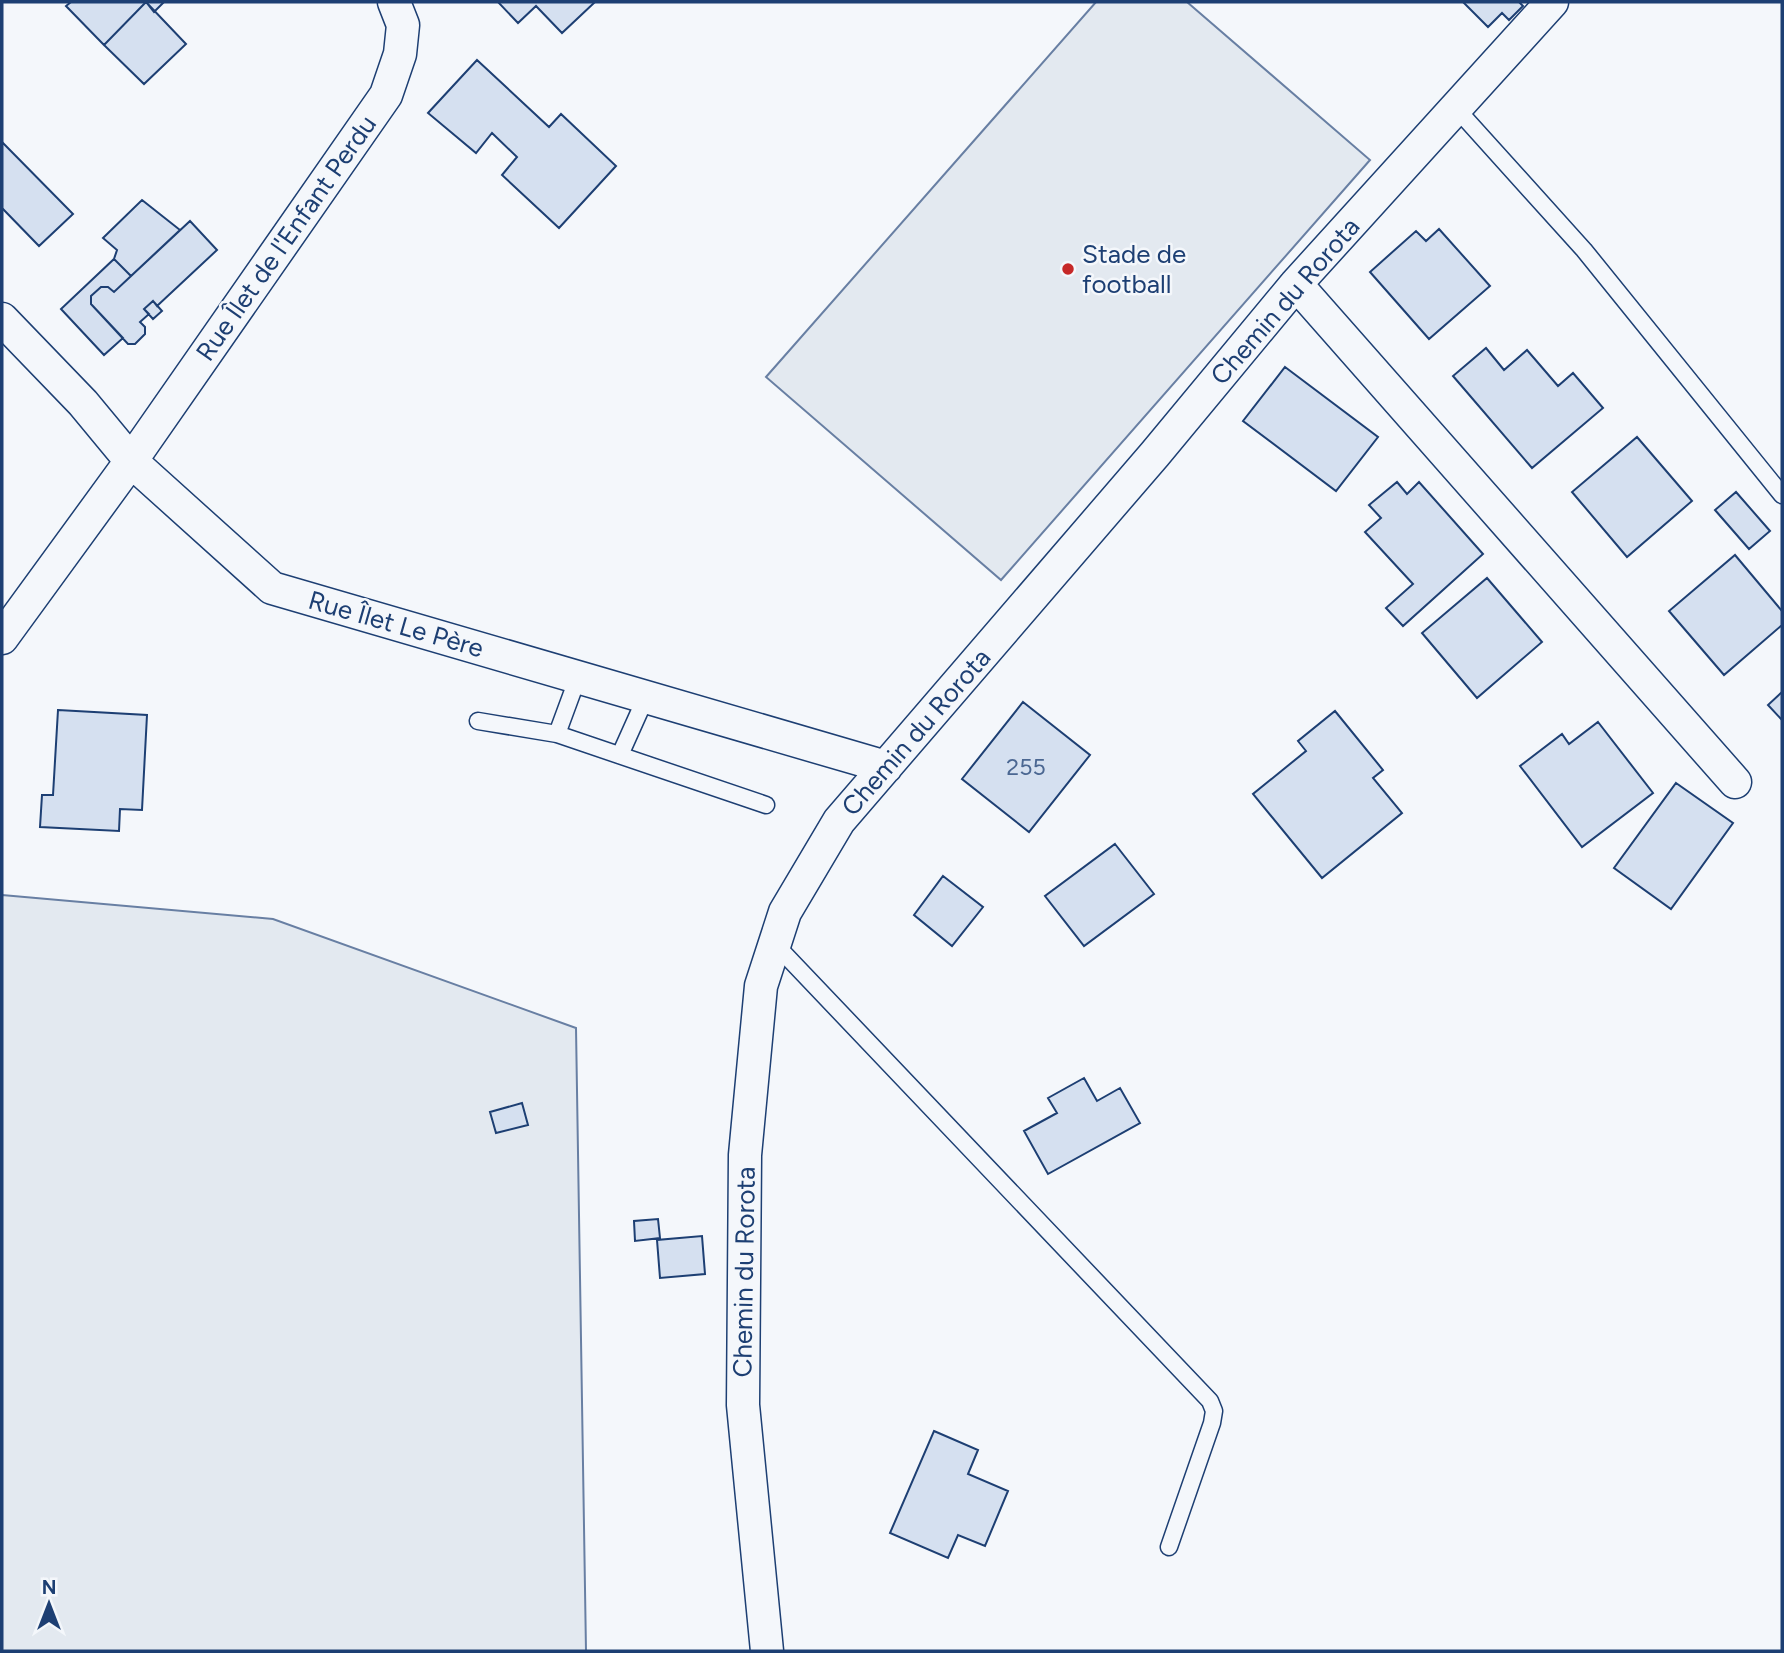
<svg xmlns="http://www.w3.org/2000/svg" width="1784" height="1653" font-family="Figtree,sans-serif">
<rect width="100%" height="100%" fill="#f4f7fb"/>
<path fill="#e3e9f0" stroke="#687fa3" stroke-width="2" d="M1096,2h91l183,158 -369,420 -235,-203z
M2,895l271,24 303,109 10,623h-584z"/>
<path fill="#d5e0f0" stroke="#1d3f73" stroke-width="2" d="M71,2h93l-10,10 -8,-10 -42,43 -38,-39z
M146,2l40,42 -42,40 -40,-39z
M498,2h97l-33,31 -26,-27 -18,17z
M1463,2h56l4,4 -14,14 -7,-7 -14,14z
M477,60l72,67 12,-13 55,52 -57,62 -57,-53 15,-18 -25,-24 -16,20 -48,-40z
M2,142l71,72 -34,32 -37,-38z
M142,200l38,30 -49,46 -17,-17 3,-9 -14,-12z
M190,221l27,29 -60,56 -4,-5 -9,8 5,5 -9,8 5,5v7l-10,10h-7l-37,-40v-8l10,-9h7l6,5z
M1439,229l51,57 -61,53 -59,-67 46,-41 10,10z
M114,259l17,17 -17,16 -6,-5h-7l-10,9v8l32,34 -19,17 -43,-46z
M153,301l9,10 -9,8 -9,-10z
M1486,348l18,22 23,-20 31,36 15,-13 30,35 -71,60 -79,-92z
M1285,367l93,70 -42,54 -93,-70z
M1637,437l55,64 -65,56 -55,-65z
M1397,482l10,12 12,-12 64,72 -80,72 -17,-18 27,-24 -48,-52 16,-14 -12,-13z
M1736,492l34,39 -21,18 -34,-39z
M1735,555l47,56v14l-58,50 -55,-64z
M1487,578l55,64 -65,56 -55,-65z
M1782,692v28l-14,-15z
M1023,702l67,53 -61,77 -67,-53z
M58,710l89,5 -5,95 -22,-1 -1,22 -79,-4 2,-32h11z
M1335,711l48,59 -10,8 29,35 -80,65 -69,-84 53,-43 -8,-10z
M1598,722l55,71 -71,54 -62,-81 42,-32 7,10z
M1676,783l57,40 -62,86 -57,-41z
M1115,844l39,50 -70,52 -39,-50z
M943,876l40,31 -31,39 -38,-31z
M1084,1078l13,23 23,-13 20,35 -92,51 -24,-43 33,-18 -9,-15z
M522,1103l6,22 -32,8 -6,-21z
M658,1219l2,19 -25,3 -1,-20z
M702,1236l3,38 -45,4 -3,-38z
M934,1431l44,19 -10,24 40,17 -23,55 -27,-11 -10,23 -58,-25z"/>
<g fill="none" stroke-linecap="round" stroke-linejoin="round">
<g stroke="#1d3f73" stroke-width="19">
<path id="lane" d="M1455,107l129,143 198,245
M478,721l79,13 209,71
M557,734l21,-57
M620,755l26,-58
M775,944l435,457 4,10 -2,12 -43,124"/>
</g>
<g stroke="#1d3f73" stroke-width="35">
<path id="street" d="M1296,284l439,498
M2,319l81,84 48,58 141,127 614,179
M2,638l129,-177 255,-366 14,-41 3,-29 -9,-23
M767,1651l-24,-246 2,-250 16,-169 24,-74 54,-91 316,-367 141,-170 256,-282"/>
</g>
<use href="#lane" stroke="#f4f7fb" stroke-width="16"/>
<use href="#street" stroke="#f4f7fb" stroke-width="32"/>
</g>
<circle fill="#c62828" stroke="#f4f7fb" stroke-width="2.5" cx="1068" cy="269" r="7"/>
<g text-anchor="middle" stroke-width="5" stroke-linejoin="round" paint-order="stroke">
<g font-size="23" fill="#4b6792">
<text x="1026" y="775">255</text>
</g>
<g font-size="26" fill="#1d3f73" stroke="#f4f7fb">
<text transform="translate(286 238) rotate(-55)" y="9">Rue Îlet de l'Enfant Perdu</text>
<text transform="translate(1285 301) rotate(-49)" y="9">Chemin du Rorota</text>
<text transform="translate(396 624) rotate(16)" y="9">Rue Îlet Le Père</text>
<text transform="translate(916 732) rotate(-49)" y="9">Chemin du Rorota</text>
<text transform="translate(744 1272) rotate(-89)" y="9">Chemin du Rorota</text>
</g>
<g font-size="26" fill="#1d3f73" stroke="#f4f7fb" text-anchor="start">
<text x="1082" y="263">Stade de<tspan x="1082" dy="30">football</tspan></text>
</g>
</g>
<rect width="1784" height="1653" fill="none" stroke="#1d3f73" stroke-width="7"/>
<g transform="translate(49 1604)" stroke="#f4f7fb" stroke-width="5" paint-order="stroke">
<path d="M0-5L12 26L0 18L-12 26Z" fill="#1d3f73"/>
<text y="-10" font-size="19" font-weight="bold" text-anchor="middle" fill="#1d3f73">N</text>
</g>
</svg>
